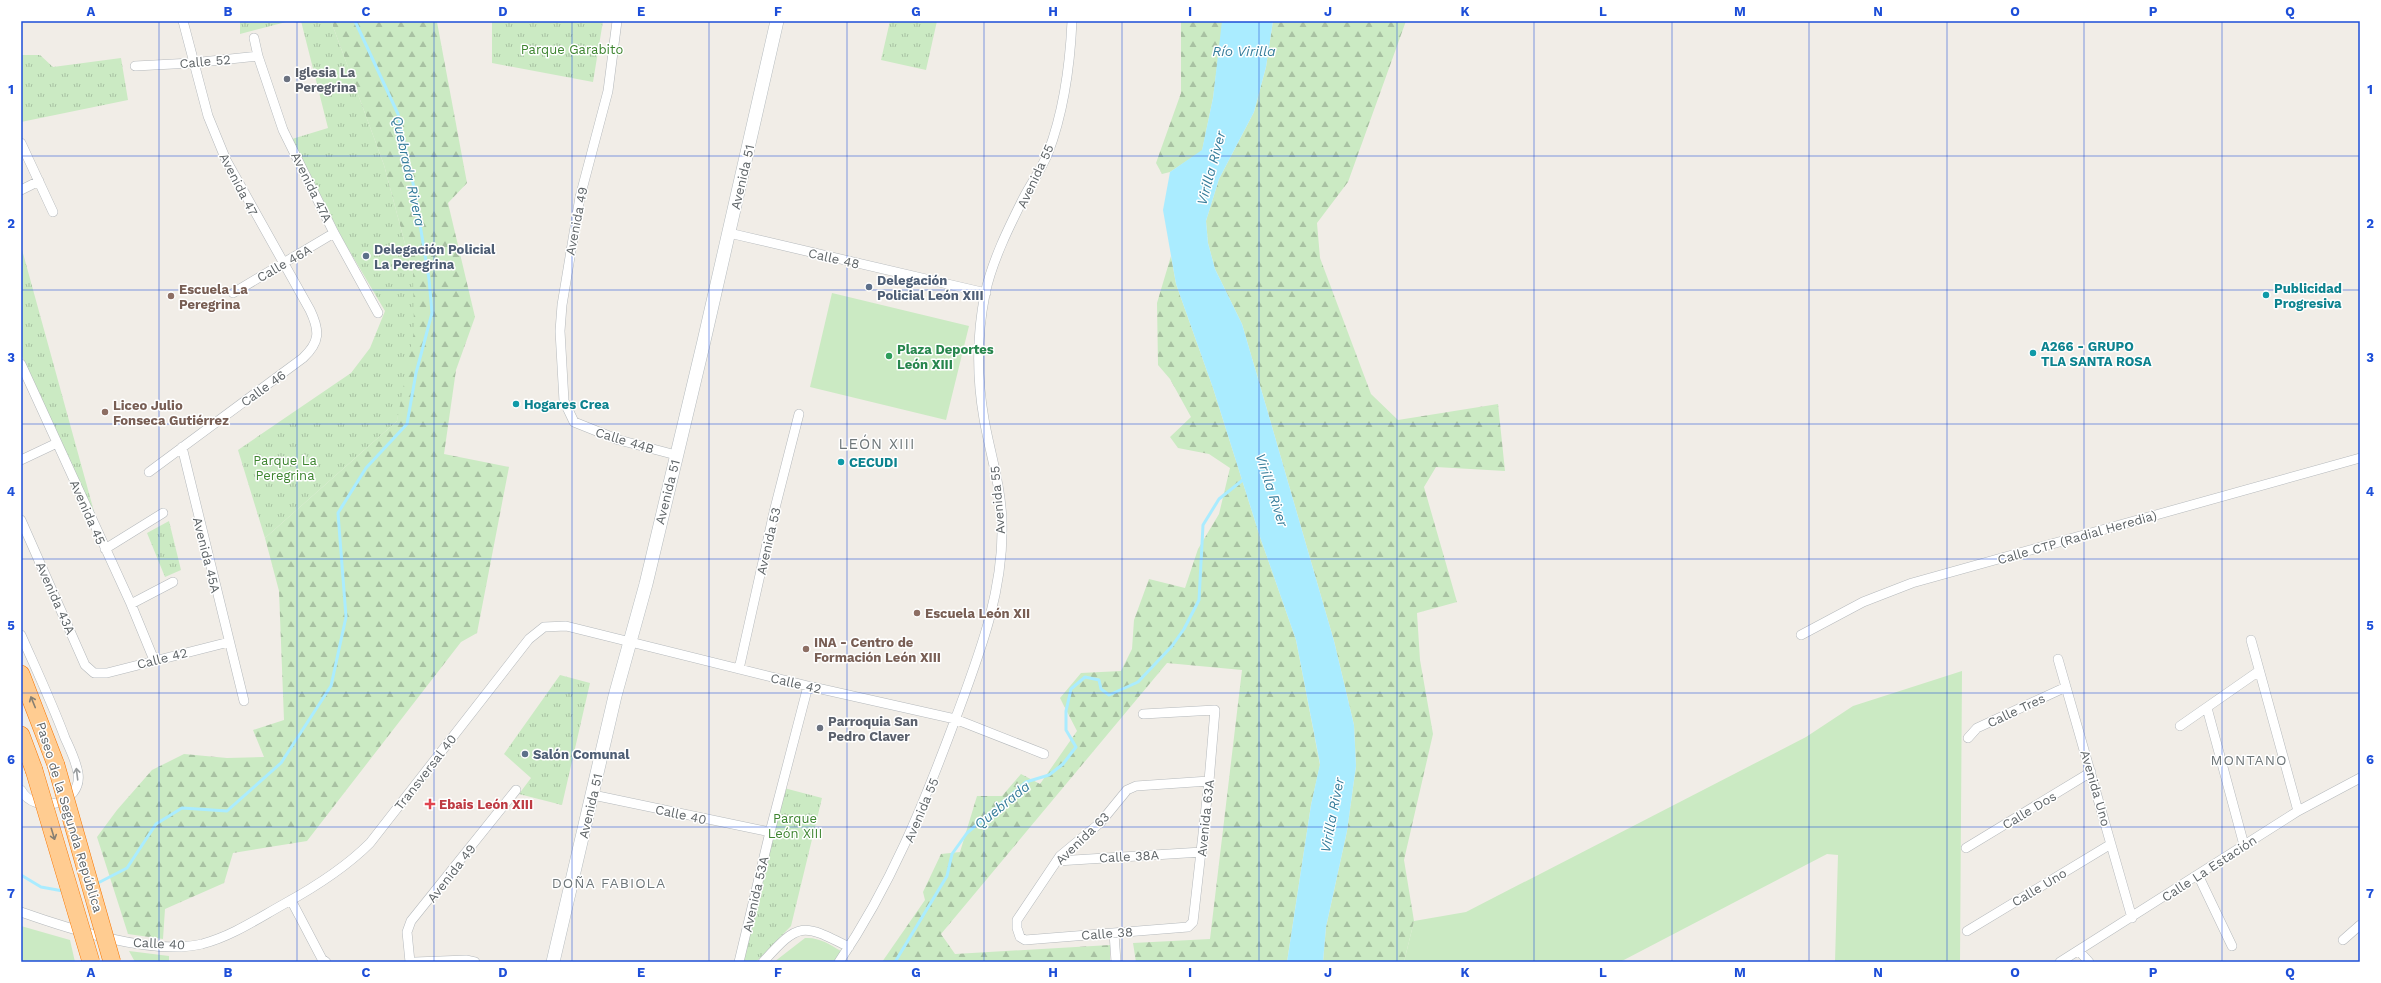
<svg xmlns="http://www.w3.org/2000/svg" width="2381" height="983" font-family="'Work Sans',sans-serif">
<defs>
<pattern id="forest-firs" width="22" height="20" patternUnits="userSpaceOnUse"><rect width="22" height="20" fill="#cbeac3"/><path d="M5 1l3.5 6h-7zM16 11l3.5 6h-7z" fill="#a8c1a2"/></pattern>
<pattern id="park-tufts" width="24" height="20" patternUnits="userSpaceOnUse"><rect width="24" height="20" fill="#cbeac3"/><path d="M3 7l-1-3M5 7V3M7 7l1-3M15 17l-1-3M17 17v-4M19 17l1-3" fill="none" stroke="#a8c1a2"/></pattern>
</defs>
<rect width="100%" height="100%" fill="#f1ede7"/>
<path fill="#cbeac3" d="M832,293l137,33 -23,94 -136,-33z
M1962,671l-2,291h-125l3,-107 -11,-1 -207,108h-216l10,-41 52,-9 340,-175 47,-31z
M21,926l49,14 5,22h-54z
M805,938c14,-1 24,6 36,13l-7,11h-60z
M129,951l40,5v6h-34z"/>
<path fill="url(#forest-firs)" d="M331,21l106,1 30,161 -19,20 27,114 -19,53 -12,84 65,13 -32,166 -16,9 -154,199 -74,12 -9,30 -59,26 -2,30 -35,-5 -31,-97 20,-27 35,-40 32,-16 43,4 37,-1 -11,-27 31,-10 -5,-129 -14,-53 132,-117 16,-147 -29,-109z
M1181,21h41v7l-9,70 -11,53 -32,21 -8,2 -6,-11 25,-70z
M1273,21h133l-58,161 -31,41 3,35 51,136 27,26 100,-16 7,67 -69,-4 -12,20 33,115 -40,11 3,47 13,74 -29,126 10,61 -10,41h-81l3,-35 21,-96 9,-65 -2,-41 -20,-84 -68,-235 -24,-82 -27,-55 -7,-26 -2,-22 13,-42 35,-67 12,-45z
M1171,256l5,28 37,104 47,149 36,103 24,125 -9,40 -24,157h-151l-3,-19 77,-4 32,-269 -75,-7 -226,271 14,20 155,-9v17h-228l43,-62 -2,-8 18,-38 19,-2 17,-56h25l19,-22 19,10 37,-53 -17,-33 21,-25 40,-2 11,-22 2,-29 15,-41 36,9 13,-39 21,-35 11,-46 -21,-14 -31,-6 -8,-11 21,-20 -21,-38 -12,-14 -1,-62z"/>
<path fill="url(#park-tufts)" d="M240,21h50l-50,13z
M301,21h30l53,144 29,109 1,57 -17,90 -132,117 -27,-88 113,-77 19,-25 15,-37 -42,-71 -51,-101 36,-11z
M492,21h111l-10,61 -101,-19z
M890,21h47l-11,49 -45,-10z
M21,55h19l13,12 68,-9 7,42 -107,22z
M21,246l77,280 -77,-172z
M169,521l12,49 -16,7 -18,-44z
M560,675l30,8 -28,122 -43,-11 12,-16 -27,-24z
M784,788l38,10 -31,128 -35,36h-13z"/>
<path fill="#aaecff" d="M1222,21h51l-7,46 -12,45 -35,67 -13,42 2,22 7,26 27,55 24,82 68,235 20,84 2,41 -9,65 -21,96 -3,35h-36l24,-157 9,-41 -24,-124 -36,-103 -47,-149 -37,-104 -13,-74 7,-38 32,-22 11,-52z"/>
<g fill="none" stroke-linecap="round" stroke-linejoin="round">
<path stroke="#aaecff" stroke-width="3" d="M21,875l20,12 22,4
M96,884l31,-16 29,-44 26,-16 45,3 54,-48 50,-77 15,-69 -8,-104 28,-45 41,-44 9,-51 16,-60 -3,-34 -15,-91 -16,-74 -43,-93
M895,962l52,-86 5,-22 15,-21 59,-51 23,-7 14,-11 13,-17 -10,-17v-19l5,-22 14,-12 14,3 2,9 8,6 29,-13 34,-36 12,-17 15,-29 4,-75 16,-26 25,-20"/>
<g stroke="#b5b9bc" stroke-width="10">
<path id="street" d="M617,21l-9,70 -28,106 -18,108 -2,26 4,70 10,21 45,18 57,15
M258,56l25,74 51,103 44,80
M135,66l57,-3 66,-7 -4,-18
M21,143l32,69
M21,190l18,-9
M729,233l257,60
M233,293l101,-60
M21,364l110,240 23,56
M182,447l62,254
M21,460l36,-17
M149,472l154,-114c17,-16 17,-27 7,-48l-84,-150 -18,-44 -25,-95
M21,520l64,145 9,8h13l122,-31
M105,549l58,-36
M131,604l42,-22
M21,635c15,34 31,68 44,103 5,11 11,23 13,35 5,31 -43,43 -57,17
M1801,635l62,-33 49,-19 448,-125
M2251,640l47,171
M2058,659l74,259
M739,669l35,-157 25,-98
M2207,708l37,137
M1143,714l72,-4 -6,71 -16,141 -5,5 -163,13 -5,-3 -3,-9v-8l43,-64 40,-33 27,-33 9,-4 73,-5
M2180,726l79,-55
M1968,738l9,-10 89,-41
M593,795l177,37
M1966,848l125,-76
M1057,861l145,-9
M2198,875l34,71
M291,900l31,59 4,3
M21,912c48,17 131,44 181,32 30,-8 55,-25 82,-40 31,-17 61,-36 86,-61l159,-204 15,-12 22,-1 242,60 147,33 89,35
M1967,931l144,-87
M1114,933l2,29
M2343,940l17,-15
M2079,951l10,11
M410,962l-3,-30 4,-11 105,-131
M415,962l51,-2 9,2
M739,962l31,-130 38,-146
M763,962c36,-40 39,-39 86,-15
M839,962c52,-77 84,-156 116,-242 24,-65 49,-128 47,-198 -1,-36 -12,-69 -18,-103 -7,-40 -7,-85 1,-125 7,-33 24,-67 39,-97 8,-15 18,-29 24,-44 16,-42 22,-87 24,-132
M2060,962l238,-151 62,-33"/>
</g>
<g stroke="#b6bcbf" stroke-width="14">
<path id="secondary" d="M553,962l62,-266 31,-112 58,-243 73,-320"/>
</g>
<g stroke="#f97600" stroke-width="18">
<path id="highway" d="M21,674l35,91
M21,735l13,35"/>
</g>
<use href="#street" stroke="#fff" stroke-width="9"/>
<use href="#secondary" stroke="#fff" stroke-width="13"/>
<use href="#highway" stroke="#ffcc91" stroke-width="17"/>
<g stroke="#f97600" stroke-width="18" stroke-linecap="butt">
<path id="highway-bridge" d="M56,765l56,197
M34,770l57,192"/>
</g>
<use href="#highway-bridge" stroke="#ffcc91" stroke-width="17"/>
</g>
<defs><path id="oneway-shaft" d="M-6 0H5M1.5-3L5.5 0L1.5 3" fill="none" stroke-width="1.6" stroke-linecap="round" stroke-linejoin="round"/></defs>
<g stroke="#877f72">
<use href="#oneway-shaft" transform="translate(33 702) rotate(-112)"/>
<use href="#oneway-shaft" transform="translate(53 834) rotate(73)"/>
</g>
<use stroke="#979b9d" href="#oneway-shaft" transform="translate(77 774) rotate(-97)"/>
<path fill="none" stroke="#1d4ed8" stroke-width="1" stroke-opacity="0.55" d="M159,21v941M297,21v941M434,21v941M572,21v941M709,21v941M847,21v941M984,21v941M1122,21v941M1259,21v941M1397,21v941M1534,21v941M1672,21v941M1809,21v941M1947,21v941M2084,21v941M2222,21v941M21,156h2339M21,290h2339M21,424h2339M21,559h2339M21,693h2339M21,827h2339"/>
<g fill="#6b7280" stroke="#fff" stroke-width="1.5">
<circle cx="287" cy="79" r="4"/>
<circle cx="820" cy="728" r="4"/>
</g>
<g fill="#5c6f8a" stroke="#fff" stroke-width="1.5">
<circle cx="366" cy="256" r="4"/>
<circle cx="869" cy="287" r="4"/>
<circle cx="525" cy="754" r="4"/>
</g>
<g fill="#0f9aa8" stroke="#fff" stroke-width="1.5">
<circle cx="2266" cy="295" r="4"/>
<circle cx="2033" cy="353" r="4"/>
<circle cx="516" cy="404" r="4"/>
<circle cx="841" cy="462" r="4"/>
</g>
<g fill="#8d6e63" stroke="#fff" stroke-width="1.5">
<circle cx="171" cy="296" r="4"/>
<circle cx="105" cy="412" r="4"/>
<circle cx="917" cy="613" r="4"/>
<circle cx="806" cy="649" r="4"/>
</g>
<circle fill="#2e9e5b" stroke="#fff" stroke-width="1.5" cx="889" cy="356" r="4"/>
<path fill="#e0444e" stroke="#fff" stroke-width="1.5" d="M428 798h4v4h4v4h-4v4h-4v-4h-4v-4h4z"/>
<g text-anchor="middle" stroke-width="3" stroke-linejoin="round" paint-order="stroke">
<g font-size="13" fill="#3e8530" stroke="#fff">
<text x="572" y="54">Parque Garabito</text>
<text x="285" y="465">Parque La<tspan x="285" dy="15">Peregrina</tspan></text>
<text x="795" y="823">Parque<tspan x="795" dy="15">León XIII</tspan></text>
</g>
<g font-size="13" fill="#5f6568" stroke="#fff">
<text transform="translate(205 61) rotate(-5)" y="5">Calle 52</text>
<text transform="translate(1035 176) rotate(-65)" y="5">Avenida 55</text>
<text transform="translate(742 177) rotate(-77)" y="5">Avenida 51</text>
<text transform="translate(239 184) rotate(63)" y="5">Avenida 47</text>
<text transform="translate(312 187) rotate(64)" y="5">Avenida 47A</text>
<text transform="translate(576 221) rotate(-79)" y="5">Avenida 49</text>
<text transform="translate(834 258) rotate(13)" y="5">Calle 48</text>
<text transform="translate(284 263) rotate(-30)" y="5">Calle 46A</text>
<text transform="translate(263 388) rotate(-36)" y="5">Calle 46</text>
<text transform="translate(625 440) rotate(17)" y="5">Calle 44B</text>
<text transform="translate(667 492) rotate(-76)" y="5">Avenida 51</text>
<text transform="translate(997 500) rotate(-95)" y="5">Avenida 55</text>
<text transform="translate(88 512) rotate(66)" y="5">Avenida 45</text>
<text transform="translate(2077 537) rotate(-16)" y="5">Calle CTP (Radial Heredia)</text>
<text transform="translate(768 541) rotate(-77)" y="5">Avenida 53</text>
<text transform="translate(207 555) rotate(76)" y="5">Avenida 45A</text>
<text transform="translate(56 598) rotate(66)" y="5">Avenida 43A</text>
<text transform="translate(162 658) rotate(-14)" y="5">Calle 42</text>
<text transform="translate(796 683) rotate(13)" y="5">Calle 42</text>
<text transform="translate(2016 710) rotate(-25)" y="5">Calle Tres</text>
<text transform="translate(425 772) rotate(-52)" y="5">Transversal 40</text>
<text transform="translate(2096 788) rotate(74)" y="5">Avenida Uno</text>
<text transform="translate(590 806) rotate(-77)" y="5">Avenida 51</text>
<text transform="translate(921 810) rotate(-67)" y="5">Avenida 55</text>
<text transform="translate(2029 810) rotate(-31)" y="5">Calle Dos</text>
<text transform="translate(681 814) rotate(12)" y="5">Calle 40</text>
<text transform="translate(70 817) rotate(73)" y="5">Paseo de la Segunda República</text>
<text transform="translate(1205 818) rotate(-84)" y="5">Avenida 63A</text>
<text transform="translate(1082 838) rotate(-44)" y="5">Avenida 63</text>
<text transform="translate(1129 856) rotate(-3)" y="5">Calle 38A</text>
<text transform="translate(2209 868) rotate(-33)" y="5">Calle La Estación</text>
<text transform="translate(451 873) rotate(-52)" y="5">Avenida 49</text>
<text transform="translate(2039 887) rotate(-31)" y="5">Calle Uno</text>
<text transform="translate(755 894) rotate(-77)" y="5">Avenida 53A</text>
<text transform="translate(1107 933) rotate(-4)" y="5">Calle 38</text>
<text transform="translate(159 943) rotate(3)" y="5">Calle 40</text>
</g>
<g font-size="13" font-weight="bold" fill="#5b616d" stroke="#fff" text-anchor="start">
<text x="295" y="77">Iglesia La<tspan x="295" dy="15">Peregrina</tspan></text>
<text x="828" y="726">Parroquia San<tspan x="828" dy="15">Pedro Claver</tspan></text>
</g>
<g font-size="13" font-weight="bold" fill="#4e5e75" stroke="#fff" text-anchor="start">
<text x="374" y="254">Delegación Policial<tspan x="374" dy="15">La Peregrina</tspan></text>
<text x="877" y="285">Delegación<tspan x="877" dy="15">Policial León XIII</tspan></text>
<text x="533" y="759">Salón Comunal</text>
</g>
<g font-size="13" font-weight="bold" fill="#0d838f" stroke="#fff" text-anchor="start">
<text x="2274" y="293">Publicidad<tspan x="2274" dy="15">Progresiva</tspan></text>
<text x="2041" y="351">A266 - GRUPO<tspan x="2041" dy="15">TLA SANTA ROSA</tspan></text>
<text x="524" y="409">Hogares Crea</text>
<text x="849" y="467">CECUDI</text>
</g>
<g font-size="13" font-weight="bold" fill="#785e54" stroke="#fff" text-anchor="start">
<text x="179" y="294">Escuela La<tspan x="179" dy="15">Peregrina</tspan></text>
<text x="113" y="410">Liceo Julio<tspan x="113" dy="15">Fonseca Gutiérrez</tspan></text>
<text x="925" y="618">Escuela León XII</text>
<text x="814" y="647">INA - Centro de<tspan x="814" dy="15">Formación León XIII</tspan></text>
</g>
<g font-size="13" font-weight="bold" fill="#27864d" stroke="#fff" text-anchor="start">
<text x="897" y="354">Plaza Deportes<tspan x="897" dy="15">León XIII</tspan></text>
</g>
<g font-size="13" font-weight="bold" fill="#be3a42" stroke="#fff" text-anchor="start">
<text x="439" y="809">Ebais León XIII</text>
</g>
<g font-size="14" font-style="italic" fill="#377e9c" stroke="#fff">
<text x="1244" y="56">Río Virilla</text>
<text transform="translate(1211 168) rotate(-75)" y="5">Virilla River</text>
<text transform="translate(409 171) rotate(78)" y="5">Quebrada Rivera</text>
<text transform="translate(1272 490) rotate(72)" y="5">Virilla River</text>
<text transform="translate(1002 805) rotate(-39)" y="5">Quebrada</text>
<text transform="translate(1332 815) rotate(-79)" y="5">Virilla River</text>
</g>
<g font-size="14" letter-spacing="1" fill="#6f777a" stroke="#fff">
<text x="2249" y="765">MONTANO</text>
<text x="609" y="888">DOÑA FABIOLA</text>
</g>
<g font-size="15" letter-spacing="1" fill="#6f777a" stroke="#fff">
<text x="877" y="449">LEÓN XIII</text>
</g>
</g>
<rect width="2381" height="983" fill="none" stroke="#ffffff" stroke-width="44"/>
<rect x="22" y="22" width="2337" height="939" fill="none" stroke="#1d4ed8" stroke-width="1.5"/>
<g font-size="13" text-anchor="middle" font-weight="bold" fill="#1d4ed8">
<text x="91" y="16">A</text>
<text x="228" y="16">B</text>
<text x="366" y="16">C</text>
<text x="503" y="16">D</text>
<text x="641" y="16">E</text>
<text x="778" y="16">F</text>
<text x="916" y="16">G</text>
<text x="1053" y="16">H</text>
<text x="1190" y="16">I</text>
<text x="1328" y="16">J</text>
<text x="1465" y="16">K</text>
<text x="1603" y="16">L</text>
<text x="1740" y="16">M</text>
<text x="1878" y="16">N</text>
<text x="2015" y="16">O</text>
<text x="2153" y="16">P</text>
<text x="2290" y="16">Q</text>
<text x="11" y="94">1</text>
<text x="2370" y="94">1</text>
<text x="11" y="228">2</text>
<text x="2370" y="228">2</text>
<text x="11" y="362">3</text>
<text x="2370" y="362">3</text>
<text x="11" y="496">4</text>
<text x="2370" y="496">4</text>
<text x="11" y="630">5</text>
<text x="2370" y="630">5</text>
<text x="11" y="764">6</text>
<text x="2370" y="764">6</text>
<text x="11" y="898">7</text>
<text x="2370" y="898">7</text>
<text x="91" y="977">A</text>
<text x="228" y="977">B</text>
<text x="366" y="977">C</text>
<text x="503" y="977">D</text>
<text x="641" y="977">E</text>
<text x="778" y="977">F</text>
<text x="916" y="977">G</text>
<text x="1053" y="977">H</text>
<text x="1190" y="977">I</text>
<text x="1328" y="977">J</text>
<text x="1465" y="977">K</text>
<text x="1603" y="977">L</text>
<text x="1740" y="977">M</text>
<text x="1878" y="977">N</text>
<text x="2015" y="977">O</text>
<text x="2153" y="977">P</text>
<text x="2290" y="977">Q</text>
</g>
</svg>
